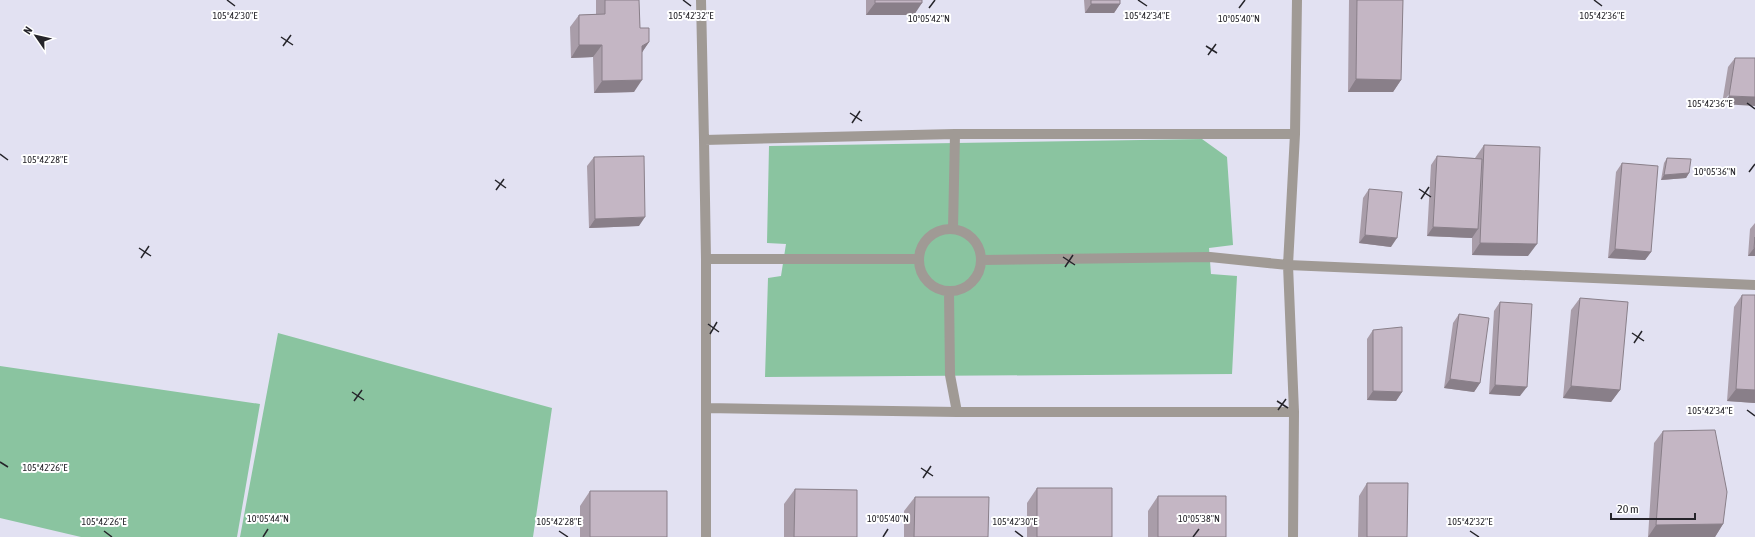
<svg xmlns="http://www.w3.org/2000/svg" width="1755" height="537" font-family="'Asap Condensed',sans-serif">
<rect width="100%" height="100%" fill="#e2e1f2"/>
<path fill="#8ac4a0" d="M1202,139l25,18 6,88 -24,3 2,26 26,2 -5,98 -467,3 3,-99 13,-2 5,-32 -19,-1 2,-97z
M278,333l274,75 -19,129h-293z
M0,366l260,38 -23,133h-156l-81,-19z"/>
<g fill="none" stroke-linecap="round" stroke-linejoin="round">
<path stroke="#a09a95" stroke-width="10" d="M701,0l3,140
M919 260a31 31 0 1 1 62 0a31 31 0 1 1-62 0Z
M953,229l2,-95
M706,259h213
M982,260l228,-3 78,8 7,-131 2,-134
M949,291l1,84 7,37
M706,408v-149l-2,-119 251,-6h340
M706,537v-129l251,4h337
M1293,537l1,-125 -6,-147 467,20"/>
</g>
<path fill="#a99da9" d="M596,0h43l1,28 9,14 -7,10 -8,40 -40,1 -1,-36 -22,1 -1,-31 9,-12 17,-1z
M866,0h56l-8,15h-48z
M1084,0h36v4l-6,9h-29z
M1349,0h54l-2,80 -8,12h-45z
M1735,58h20l-33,46 6,-37z
M1484,145l44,111 -56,-1v-18v1l-45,-2 4,-71 6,-9 38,2z
M594,157l45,69 -50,2 -2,-62z
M1667,158l22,15 -3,5 -25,2 3,-17z
M1622,163l29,89 -6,8 -37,-2 8,-86z
M1369,189l22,58 -32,-4 4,-45z
M1755,223v33h-7l2,-27z
M1742,295h13v108l-28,-2 7,-94z
M1580,298l40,92 -9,12 -48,-4 8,-88z
M1500,302l20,94 -31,-2 5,-83z
M1459,314l21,69 -6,9 -30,-4 9,-65z
M1373,330l29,62 -6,9 -29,-1v-61z
M1663,431l60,93 -8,13h-67l6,-94z
M1367,483l40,54h-49l1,-41z
M1037,488l75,49h-85v-34z
M795,489l62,48h-73v-33z
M590,491l77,46h-87v-31z
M1158,496l68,41h-78v-26z
M915,497l73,40h-84v-26z"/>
<path fill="#897f89" d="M875,3h47l-8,12h-48z
M1091,4h29l-6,9h-29z
M649,42l-8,12 1,-8z
M579,45h23l-9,12 -22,1z
M1356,79l45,1 -8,12h-45z
M642,80l-8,12 -40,1 8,-12z
M1729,96l26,1v9l-33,-2z
M1689,173l-3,5 -25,2 3,-5z
M645,217l-6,9 -50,2 6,-9z
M1433,227l45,2 -6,9 -45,-2z
M1365,235l32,3 -6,9 -32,-4z
M1480,243l57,1 -9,12 -56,-1z
M1754,248h1v8h-7z
M1615,249l36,3 -6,8 -37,-2z
M1450,379l30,4 -6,9 -30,-4z
M1495,385l32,2 -7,9 -31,-2z
M1571,386l49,4 -9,12 -48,-4z
M1736,389l19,1v13l-28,-2z
M1373,391l29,1 -6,9 -29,-1z
M1723,524l-8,13h-67l8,-12z"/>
<path fill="#c4b6c4" stroke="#897f89" d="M605,0h34l1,28h9v14l-7,4v34l-40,1v-36h-23v-30l26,-1z
M875,0h47v3h-47z
M1091,0h29v4h-29z
M1357,0h46l-2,80 -45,-1z
M1735,58h20v39l-26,-1z
M1484,145l56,2 -3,97 -57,-1z
M644,156l1,61 -50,2 -1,-62z
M1437,156l45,3 -4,70 -45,-2z
M1667,158l24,1 -2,14 -25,2z
M1622,163l36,3 -7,86 -36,-3z
M1369,189l33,3 -5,46 -32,-3z
M1755,237v11h-1z
M1742,295h13v95l-19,-1z
M1580,298l48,4 -8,88 -49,-4z
M1500,302l32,2 -5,83 -32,-2z
M1459,314l30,4 -9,65 -30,-4z
M1402,327v65l-29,-1v-61z
M1715,430l12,62 -4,32 -67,1 7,-94z
M1367,483h41l-1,54h-40z
M1037,488h75v49h-75z
M795,489l62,1v47h-63z
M590,491h77v46h-77z
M1158,496h68v41h-68z
M915,497h74l-1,40h-74z"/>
<path fill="none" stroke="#25242a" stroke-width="1.5" d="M227,0l8,6M683,0l8,6M1138,0l9,6M1594,0l8,6M929,8l6,-8M1239,8l6,-8M281,37l12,8M283,46l8,-11M1206,46l11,7M1208,55l8,-11M1747,103l8,6M850,113l12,8M852,123l8,-12M0,154l8,6M1749,172l6,-8M495,180l11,8M1419,189l12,8M496,190l8,-11M1421,199l8,-12M139,248l12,8M1063,257l12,8M141,258l8,-12M1065,267l8,-12M708,324l11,8M1632,333l12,8M710,334l7,-12M1634,343l8,-12M352,392l12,8M354,401l8,-11M1277,401l11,7M1278,410l8,-11M1747,410l8,6M0,462l8,5M921,468l12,8M923,478l8,-12M104,531l8,6M559,531l9,6M1015,531l8,6M1470,531l9,6M263,537l5,-8M883,537l5,-8M1193,537l6,-8"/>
<g font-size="10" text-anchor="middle" fill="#25242a" stroke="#fff" stroke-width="4" stroke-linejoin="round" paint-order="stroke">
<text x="1602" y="19">105°42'36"E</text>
<text x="235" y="19">105°42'30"E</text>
<text x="691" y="19">105°42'32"E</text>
<text x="1147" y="19">105°42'34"E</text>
<text x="929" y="22">10°05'42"N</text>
<text x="1239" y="22">10°05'40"N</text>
<text x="1710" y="107">105°42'36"E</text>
<text x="45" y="163">105°42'28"E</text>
<text x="1715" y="175">10°05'36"N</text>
<text x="1710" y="414">105°42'34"E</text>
<text x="45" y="471">105°42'26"E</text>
<text x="268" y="522">10°05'44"N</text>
<text x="888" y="522">10°05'40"N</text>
<text x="1199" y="522">10°05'38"N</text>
<text x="104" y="525">105°42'26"E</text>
<text x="559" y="525">105°42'28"E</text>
<text x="1015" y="525">105°42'30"E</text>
<text x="1470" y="525">105°42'32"E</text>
</g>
<g transform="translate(36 36) rotate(304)" stroke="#ffffff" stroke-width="3" paint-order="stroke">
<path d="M0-3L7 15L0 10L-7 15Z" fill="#25242a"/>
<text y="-6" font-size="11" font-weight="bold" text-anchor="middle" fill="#25242a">N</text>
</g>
<path d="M1611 513v6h84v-6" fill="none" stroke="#25242a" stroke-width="2"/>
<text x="1617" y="513" font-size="12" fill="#25242a" stroke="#ffffff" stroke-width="3" paint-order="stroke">20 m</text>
</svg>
